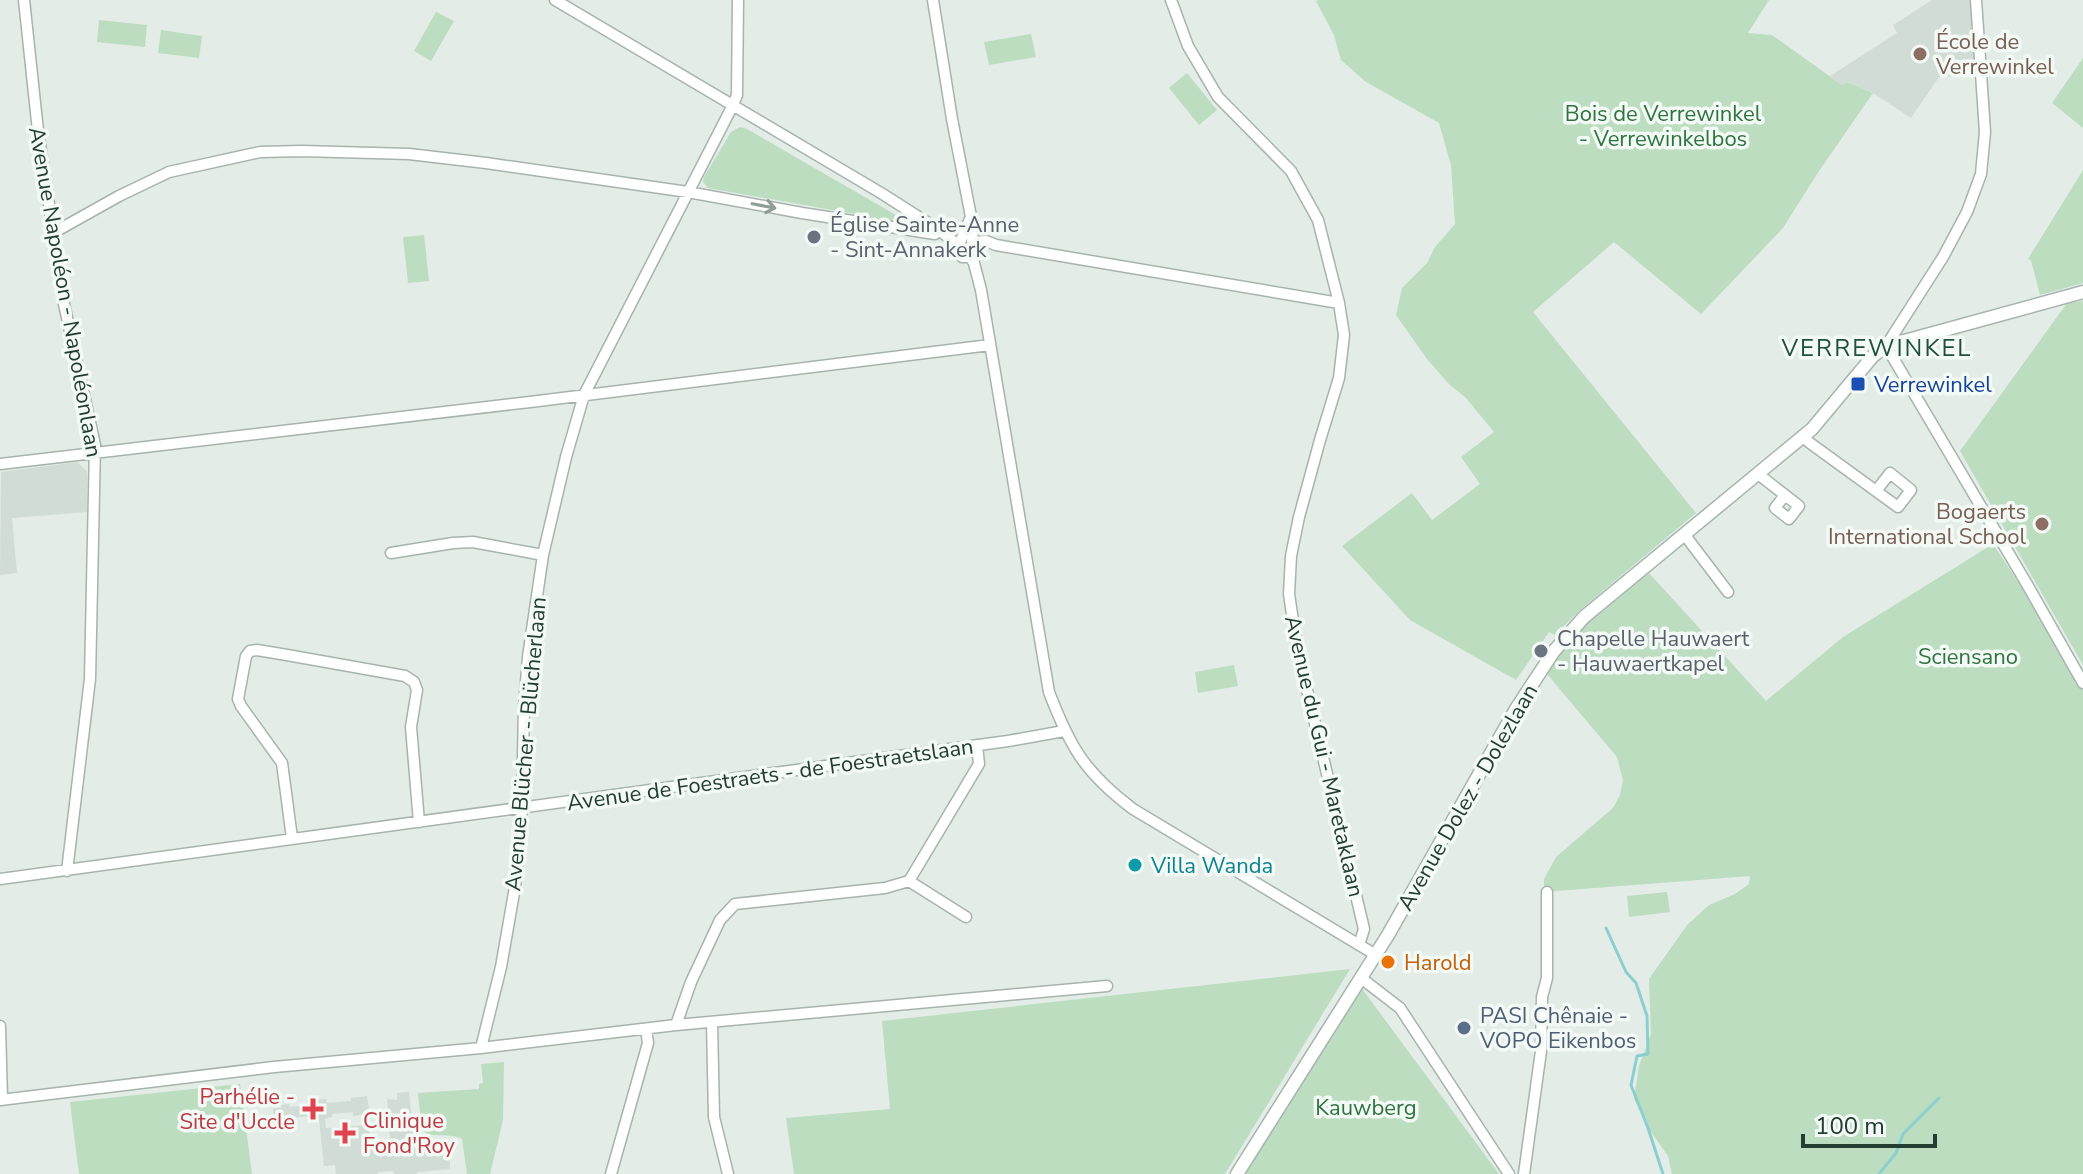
<svg xmlns="http://www.w3.org/2000/svg" width="2083" height="1174" font-family="'Nunito Sans',sans-serif">
<rect width="100%" height="100%" fill="#e3ece7"/>
<path fill="#d1dcd6" d="M1932,0h38l6,75 -37,2 -28,41 -38,-25 -26,-11 -5,3 -12,-9 67,-43 -4,-8z
M77,462l10,9v41l-75,6 5,55 -17,2 1,-103z
M409,1092l6,56 34,-2 1,23 -33,3v2h-23l-1,-3 -14,1 -1,2h-42l-1,-9 -11,1 -5,-47 -8,1 -1,-4 -19,2 -1,4 -7,1 -1,-4 -8,1 -1,-12h8v-3l8,-1 1,3 25,-3v-4l11,-1 1,4 24,-2v-3l16,-2 2,14 -3,1v3l-13,2v-4l-21,2v3l-7,2 1,9 42,-3 3,15 19,-1 -3,-40 10,1v-7z"/>
<path fill="#bcddc0" d="M1318,0h451l-21,33 24,2 70,50 5,-3 26,11 -54,78 -36,57 -82,86 -87,-72 -81,70 163,201 -117,98 -24,24 -6,-3 -33,48 -106,-60 -68,-74 70,-53 20,27 48,-36 -19,-27 33,-25 -28,-34 -17,-14 -22,-25 -31,-44 6,-27 25,-25 8,-16 20,-23 -4,-59 -12,-42 -73,-41 -25,-22 -7,-25 -18,-34z
M436,12l18,9 -23,40 -17,-10z
M99,20l48,5 -2,22 -48,-5z
M161,30l41,6 -3,22 -41,-5z
M1031,34l5,23 -47,8 -5,-23z
M2083,58v70l-31,-25z
M1187,73l30,37 -18,15 -30,-37z
M740,127l7,2 149,86 2,5 -4,1 -186,-33 -5,-6 1,-5 27,-45z
M2083,170v113l-43,12 -9,-35 -3,-1z
M424,235l5,46 -21,2 -5,-46z
M2083,301v364l-123,-214 107,-148z
M1993,544l49,74 41,70v486h-411l-4,-18 -19,-27 -15,-30 5,-33 12,-32 -2,-55 38,-54 22,-20 26,-11 14,-10 1,-8 -206,16v-13l12,-22 57,-49 7,-13 3,-15 -6,-23 -70,-83c23,-43 65,-71 102,-101l117,128 77,-64z
M1234,665l4,21 -40,7 -3,-21z
M1667,892l3,20 -41,5 -2,-21z
M1350,969l-125,205h-431l-8,-56 104,-9 -8,-88z
M1360,986l139,188h-257z
M504,1062l-1,58 -13,54h-23l-5,-35c-13,-7 -27,0 -40,-8l-4,-38 61,-4v-5l4,-1 -2,-19z
M240,1084l12,90h-173l-9,-72z"/>
<g fill="none" stroke-linecap="round" stroke-linejoin="round">
<path stroke="#8ccfd0" stroke-width="3" d="M1606,928l20,44 10,11 11,33 1,38 -11,2 -6,29 17,43 15,46
M1879,1174l17,-21 7,-19 36,-36"/>
<g stroke="#a6b4ad" stroke-width="13">
<path id="minor" d="M24,0l14,131 26,173 31,141 -5,234 -23,192
M555,0l326,193 58,37 18,14 1,9 4,4h8
M933,0l19,119 21,108 -1,14
M1171,0l17,46 30,51 73,74 27,49 21,83 5,32 -5,43 -19,62 -21,77 -8,39 -2,38 8,54 67,281 -5,16
M1976,0l9,132 -4,42 -14,38 -24,45 -57,89 142,240 55,97
M53,233l66,-37 50,-24 91,-20 42,-1 107,3 77,9 202,29 114,21 133,21 4,-4
M961,240l9,-21
M973,242l13,-1 10,4 343,58
M970,257l4,6 7,27 68,402c21,55 36,81 84,117l243,146
M1803,437l7,6 88,64 13,-17 -21,-17 -14,18
M0,464l530,-62 460,-57
M1758,474l41,32 -10,13 -14,-11 10,-13
M1684,534l44,58
M391,553l62,-10 20,-1 70,13
M292,838l-10,-75 -41,-57 -3,-7 8,-43 4,-5 7,-1 30,5 118,21 9,6 3,8 -6,37 8,95
M0,879l1008,-138 56,-10
M909,881l57,36
M1361,978l39,30 109,166
M712,1022l2,95 14,57
M676,1025l15,-43 29,-62 15,-16 150,-16 24,-7 70,-117 -2,-19
M0,1026l2,74
M481,1048l20,-81 14,-80 7,-79 2,-101 4,-50 15,-102 23,-98 18,-62 149,-290 4,-10 1,-95
M0,1100l274,-33 207,-19 195,-23 431,-39
M611,1174l37,-131 -2,-14
M1524,1174l17,-123 1,-54 5,-19v-86"/>
</g>
<g stroke="#a6b4ad" stroke-width="15">
<path id="tertiary" d="M1237,1174l151,-239 128,-226 38,-58 30,-34 228,-188 61,-73 13,-10 197,-54"/>
</g>
<use href="#minor" stroke="#fff" stroke-width="10"/>
<use href="#tertiary" stroke="#fff" stroke-width="12"/>
</g>
<defs><path id="oneway-shaft" d="M-6 0H5M1.5-3L5.5 0L1.5 3" fill="none" stroke-width="1.6" stroke-linecap="round" stroke-linejoin="round" transform="scale(2)"/></defs>
<use stroke="#919e98" href="#oneway-shaft" transform="translate(764 206) rotate(11)"/>
<g fill="#8d6e63" stroke="#f3f9f5" stroke-width="3">
<circle cx="1920" cy="54" r="8"/>
<circle cx="2042" cy="524" r="8"/>
</g>
<g fill="#6b7280" stroke="#f3f9f5" stroke-width="3">
<circle cx="814" cy="237" r="8"/>
<circle cx="1541" cy="651" r="8"/>
</g>
<rect fill="#1a4fb4" stroke="#f3f9f5" stroke-width="3" x="1850" y="376" width="16" height="16" rx="4"/>
<circle fill="#0f9aa8" stroke="#f3f9f5" stroke-width="3" cx="1135" cy="865" r="8"/>
<circle fill="#e8710a" stroke="#f3f9f5" stroke-width="3" cx="1388" cy="962" r="8"/>
<circle fill="#5c6f8a" stroke="#f3f9f5" stroke-width="3" cx="1464" cy="1028" r="8"/>
<g fill="#e0444e" stroke="#f3f9f5" stroke-width="3">
<path d="M309 1097h8v8h8v8h-8v8h-8v-8h-8v-8h8z"/>
<path d="M341 1121h8v8h8v8h-8v8h-8v-8h-8v-8h8z"/>
</g>
<g text-anchor="middle" stroke-width="7" stroke-linejoin="round" paint-order="stroke">
<g font-size="22" fill="#785e54" stroke="#f3f9f5" text-anchor="start">
<text x="1936" y="49">École de<tspan x="1936" dy="25">Verrewinkel</tspan></text>
<text x="2026" y="519" text-anchor="end">Bogaerts<tspan x="2026" dy="25">International School</tspan></text>
</g>
<g font-size="22" fill="#2e743f" stroke="#f3f9f5">
<text x="1663" y="121">Bois de Verrewinkel<tspan x="1663" dy="25">- Verrewinkelbos</tspan></text>
<text x="1968" y="664">Sciensano</text>
<text x="1366" y="1115">Kauwberg</text>
</g>
<g font-size="22" fill="#5b616d" stroke="#f3f9f5" text-anchor="start">
<text x="830" y="232">Église Sainte-Anne<tspan x="830" dy="25">- Sint-Annakerk</tspan></text>
<text x="1557" y="646">Chapelle Hauwaert<tspan x="1557" dy="25">- Hauwaertkapel</tspan></text>
</g>
<g font-size="22" fill="#233d32" stroke="#f3f9f5">
<text transform="translate(66 292) rotate(80)" y="8">Avenue Napoléon - Napoléonlaan</text>
<text transform="translate(525 744) rotate(-85)" y="8">Avenue Blücher - Blücherlaan</text>
<text transform="translate(1325 756) rotate(77)" y="8">Avenue du Gui - Maretaklaan</text>
<text transform="translate(770 774) rotate(-8)" y="8">Avenue de Foestraets - de Foestraetslaan</text>
<text transform="translate(1467 797) rotate(-60)" y="8">Avenue Dolez - Dolezlaan</text>
</g>
<g font-size="22" fill="#164399" stroke="#f3f9f5" text-anchor="start">
<text x="1874" y="392">Verrewinkel</text>
</g>
<g font-size="22" fill="#0d838f" stroke="#f3f9f5" text-anchor="start">
<text x="1151" y="873">Villa Wanda</text>
</g>
<g font-size="22" fill="#c56008" stroke="#f3f9f5" text-anchor="start">
<text x="1404" y="970">Harold</text>
</g>
<g font-size="22" fill="#4e5e75" stroke="#f3f9f5" text-anchor="start">
<text x="1480" y="1023">PASI Chênaie -<tspan x="1480" dy="25">VOPO Eikenbos</tspan></text>
</g>
<g font-size="22" fill="#be3a42" stroke="#f3f9f5" text-anchor="end">
<text x="295" y="1104">Parhélie -<tspan x="295" dy="25">Site d'Uccle</tspan></text>
<text x="363" y="1128" text-anchor="start">Clinique<tspan x="363" dy="25">Fond'Roy</tspan></text>
</g>
<g font-size="24" letter-spacing="2" fill="#1f4f3d" stroke="#f3f9f5">
<text x="1877" y="356">VERREWINKEL</text>
</g>
</g>
<path d="M1803 1134v12h132v-12" fill="none" stroke="#233d32" stroke-width="4"/>
<text x="1815" y="1134" font-size="24" fill="#233d32" stroke="#f3f9f5" stroke-width="6" paint-order="stroke">100 m</text>
</svg>
